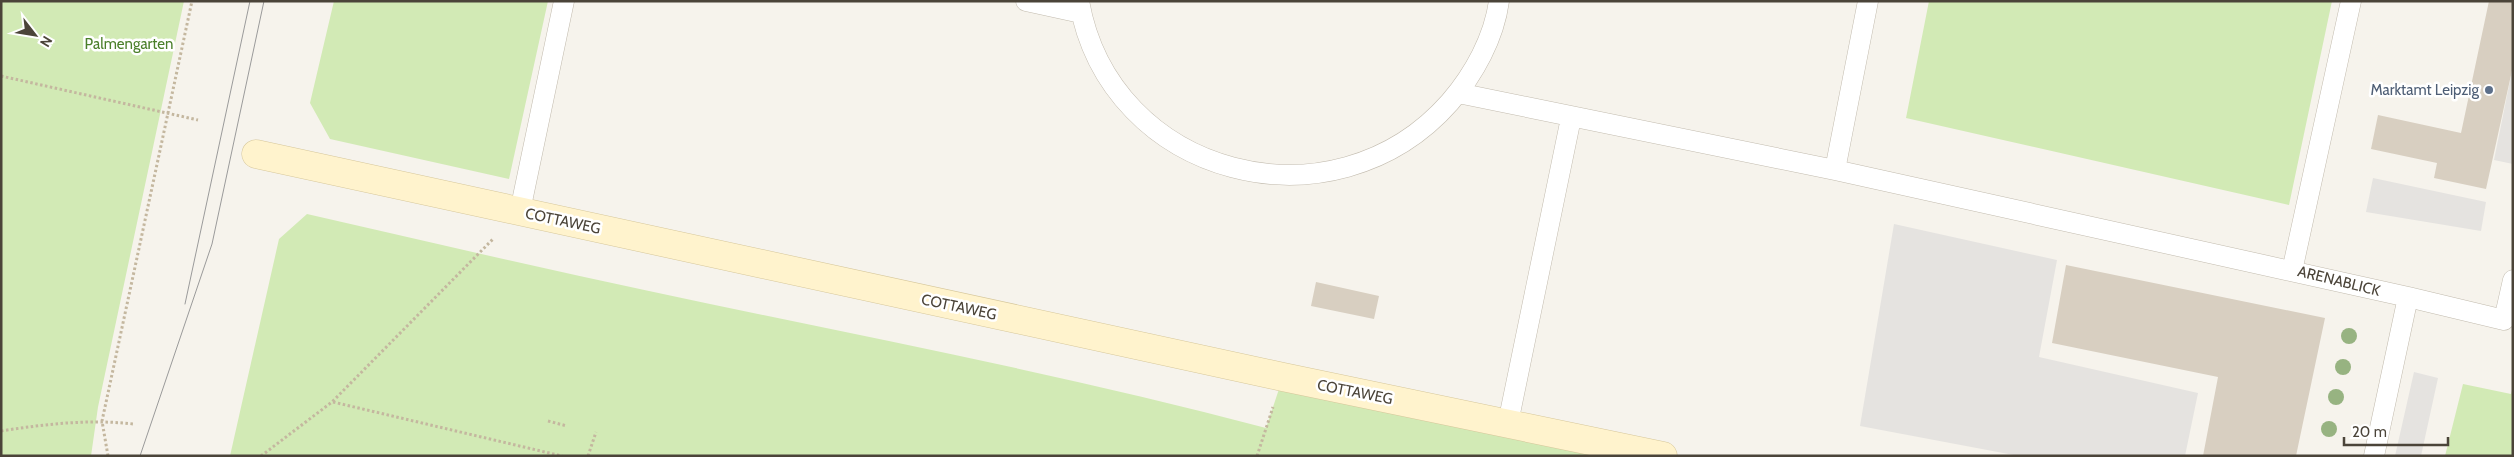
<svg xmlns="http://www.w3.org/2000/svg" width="2514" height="457" font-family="Cabin,sans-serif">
<rect width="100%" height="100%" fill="#f6f3ec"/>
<path fill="#d2eab5" d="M1,1h183l-86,406 -7,49h-90z
M334,1h214l-39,178 -179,-40 -20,-36z
M1929,1h403l-43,204 -383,-87z
M307,214c114,26 228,53 342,77 206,44 414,83 617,137l17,-51 366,79h-1419l49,-217z
M2463,384l48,10 2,-7v69h-68z"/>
<path fill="#e5e3e0" d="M2513,66v98l-19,-4z
M2373,178l113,24 -5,29 -115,-19z
M1894,224l163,36 -18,97 159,36 -13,63h-166l-159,-30z
M2414,372l24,6 -17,78h-26z"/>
<path fill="#d8cfc1" d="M2489,1h24v65l-27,123 -52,-11 3,-15 -66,-14 7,-34 83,18z
M2066,265l259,53 -29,138h-93l15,-79 -166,-34z
M1316,282l63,14 -5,23 -63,-13z"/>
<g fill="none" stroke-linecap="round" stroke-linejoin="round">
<g stroke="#c2bbae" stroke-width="21">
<path id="lane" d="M1026,1l55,12
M1079,1c31,177 255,233 371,101 24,-28 44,-64 49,-101
M1458,93l377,77 573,127 -34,159
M1835,170l33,-169
M520,211l44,-210
M2292,271l59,-270
M2408,297l96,23 9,-40
M1508,423l63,-305"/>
</g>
<g stroke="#d6c79b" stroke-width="29">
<path id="secondary" d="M256,154l1027,223 380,79"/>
</g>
<path stroke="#c4b79f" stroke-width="3" stroke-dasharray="2.5 2.5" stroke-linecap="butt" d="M1,76l197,44
M333,402l229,54
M548,421l19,5
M1,431c45,-7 87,-12 133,-7
M108,456l-6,-35 90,-420
M261,456l71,-54 162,-164
M588,456l8,-24
M1257,456l16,-49"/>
<use href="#lane" stroke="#fff" stroke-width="20"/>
<use href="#secondary" stroke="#fff3cd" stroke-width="28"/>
<path stroke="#9a9a9a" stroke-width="1" d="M185,304l65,-303
M140,456l72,-212 52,-243"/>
</g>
<g fill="#97b381">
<circle cx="2349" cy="336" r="8"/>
<circle cx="2343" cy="367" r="8"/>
<circle cx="2336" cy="397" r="8"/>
<circle cx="2329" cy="429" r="8"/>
</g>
<circle fill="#5c6f8a" stroke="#fff" stroke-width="2" cx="2489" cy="90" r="5"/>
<g text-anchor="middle" stroke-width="5" stroke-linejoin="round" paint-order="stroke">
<g font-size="15" fill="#4a7f2a" stroke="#fff">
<text x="129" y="49">Palmengarten</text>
</g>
<g font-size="15" fill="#4e5e75" stroke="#fff" text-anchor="end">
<text x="2479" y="95">Marktamt Leipzig</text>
</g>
<g font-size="15" fill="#4b4439" stroke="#fff">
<text transform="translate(563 221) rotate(12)" y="5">COTTAWEG</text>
<text transform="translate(2339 281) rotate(14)" y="5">ARENABLICK</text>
<text transform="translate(959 307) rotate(12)" y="5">COTTAWEG</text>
<text transform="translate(1355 392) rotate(11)" y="5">COTTAWEG</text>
</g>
</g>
<rect width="2514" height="457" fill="none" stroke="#4b4439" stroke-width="5"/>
<g transform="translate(35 35) rotate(121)" stroke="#ffffff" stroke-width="4" paint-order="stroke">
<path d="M0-4L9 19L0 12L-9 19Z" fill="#4b4439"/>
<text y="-8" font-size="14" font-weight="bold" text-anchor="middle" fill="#4b4439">N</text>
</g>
<path d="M2344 437v8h104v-8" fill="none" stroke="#4b4439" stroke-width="2.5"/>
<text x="2352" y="437" font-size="15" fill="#4b4439" stroke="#ffffff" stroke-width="4" paint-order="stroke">20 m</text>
</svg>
